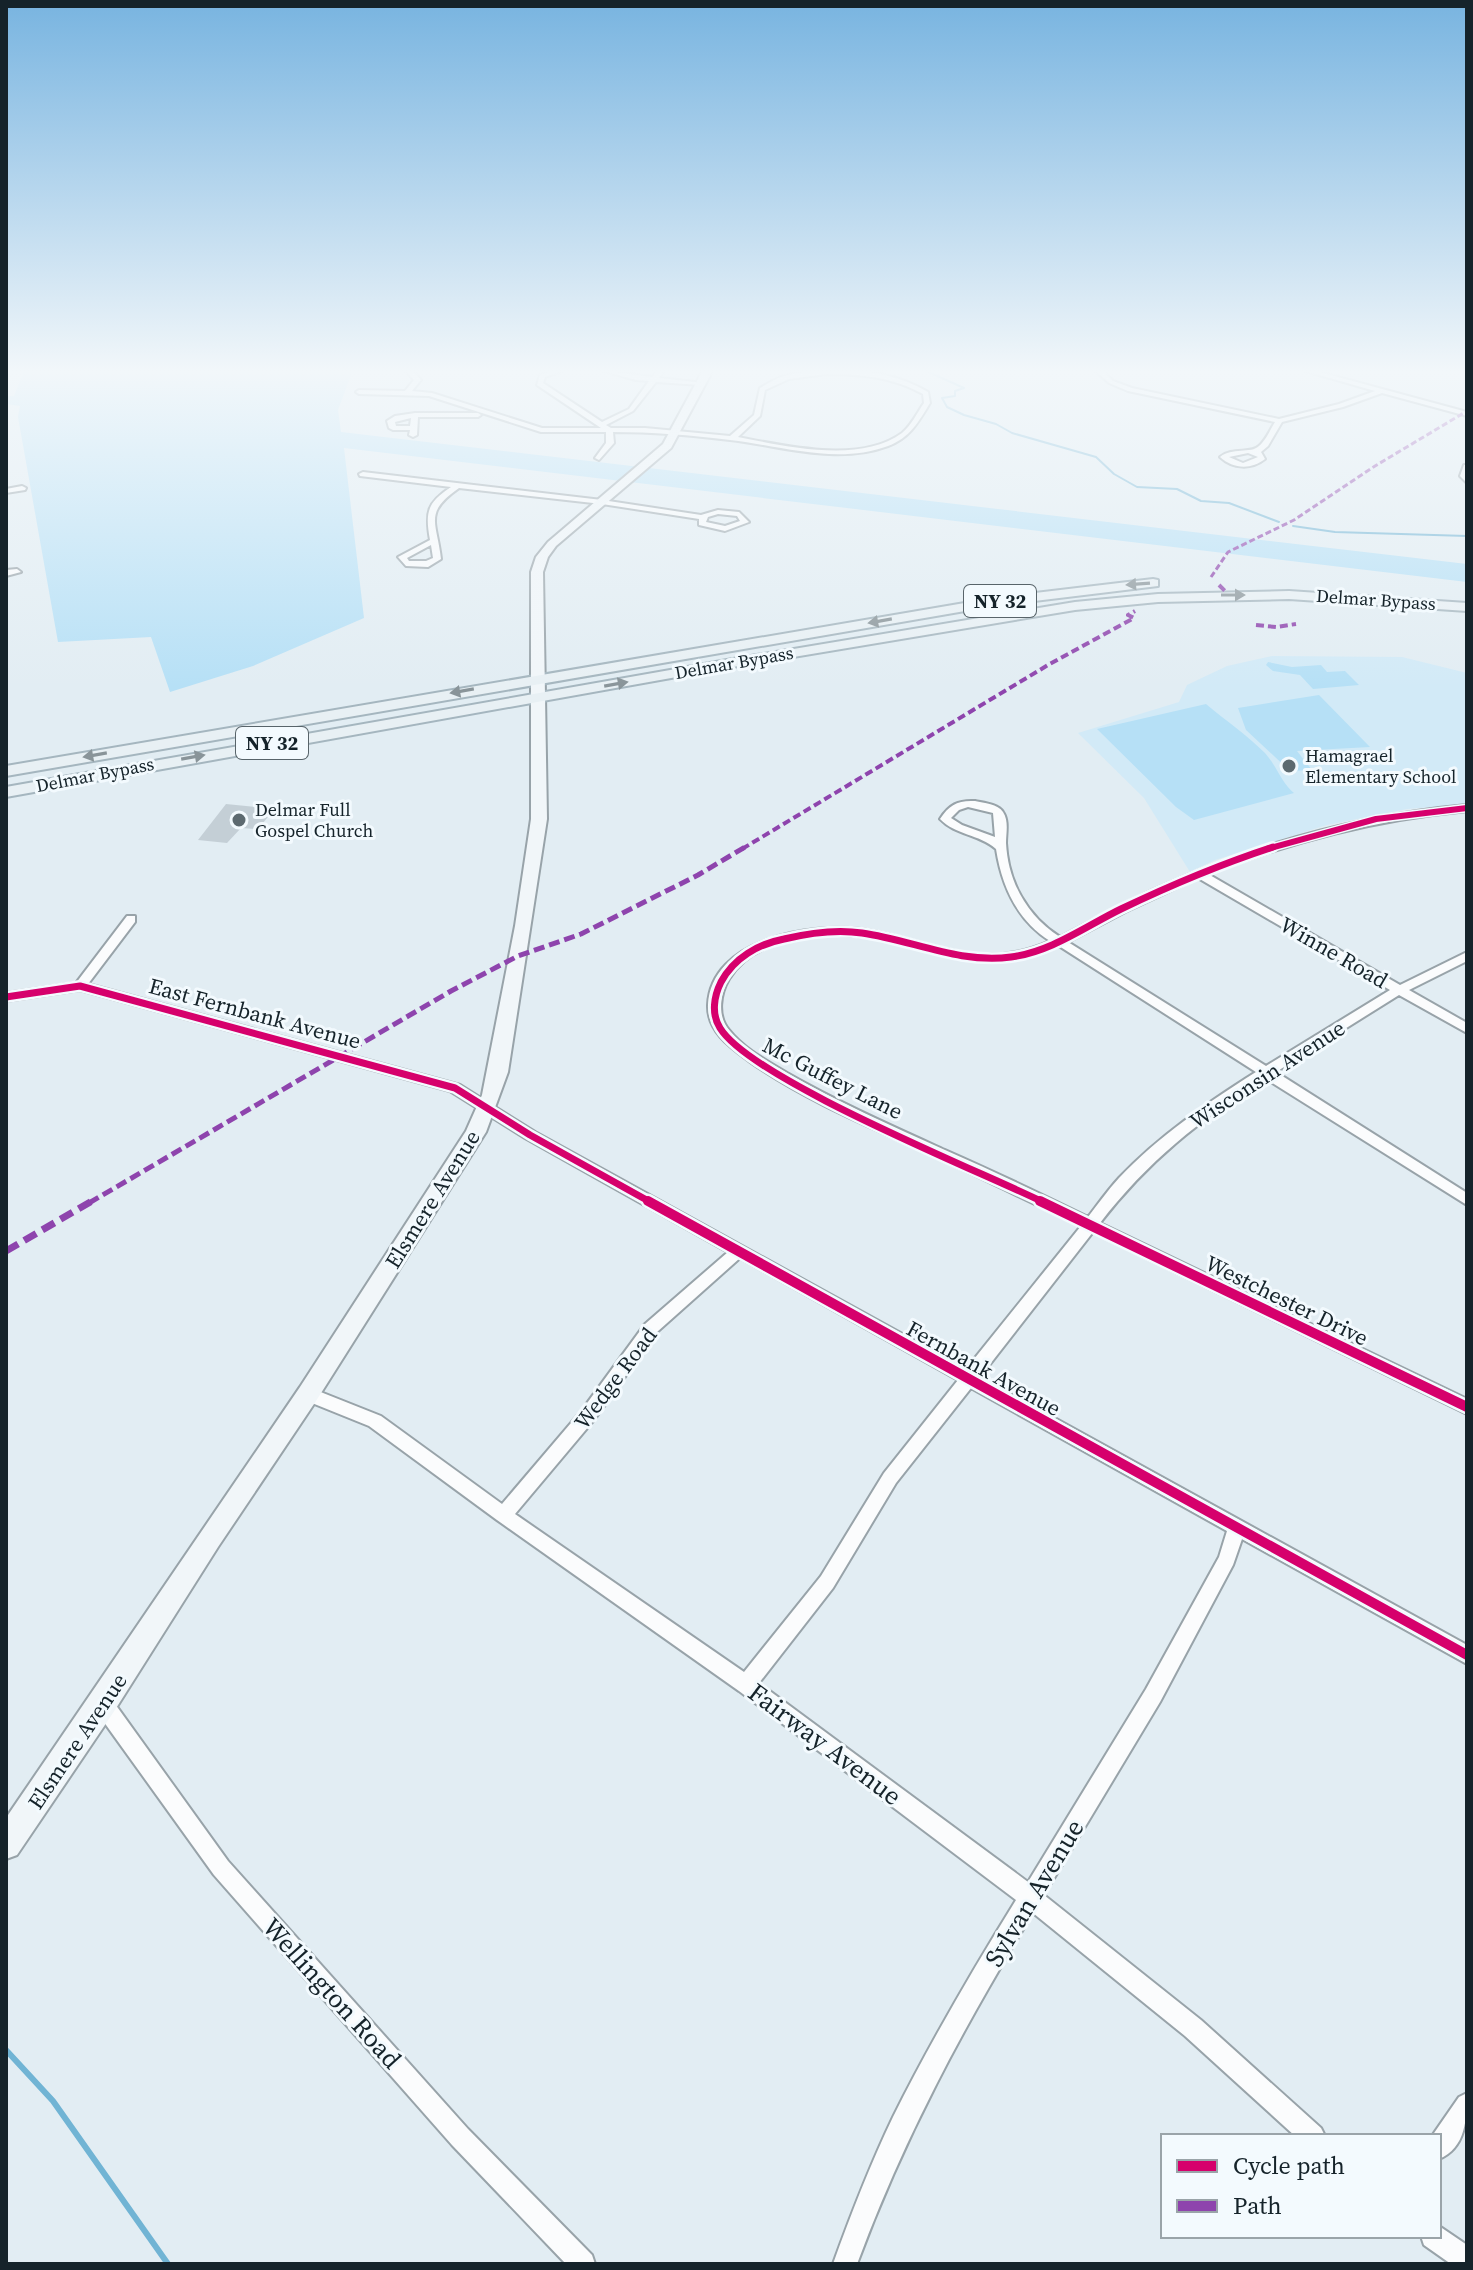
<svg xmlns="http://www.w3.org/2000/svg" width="1473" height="2270" font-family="'Source Serif 4',serif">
<rect width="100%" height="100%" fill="#e2edf3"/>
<path fill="#d2eaf7" d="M1272,656l130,1 65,16v131l-60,5 -80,16 -112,35 -25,12 -46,-74 -66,-65 101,-31 8,-17 40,-19z"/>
<path fill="#b6e0f6" d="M353,370l-15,40 3,22 1126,132v18l-1123,-134 20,170 -111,48 -83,26 -19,-55 -93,5 -40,-225 2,-11 -14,-2v-8h8l10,-25z
M1268,662l24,5 29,-2 6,7 18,-1 14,14 -46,4 -13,-14 -27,-4 -7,-6z
M1319,695l51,52 -73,4 15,19 -22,1 -44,-41 -8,-22z
M1206,704c19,16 41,31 59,49 11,12 18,32 29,40l-100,27 -18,-13 -79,-78z"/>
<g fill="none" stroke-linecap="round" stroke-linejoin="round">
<path stroke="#71b4d4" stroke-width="2" d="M924,370l40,18 -9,3v5l-13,2 5,9 17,8 32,9 16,9 84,24 18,17 23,13 40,2 24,12 28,2 50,19
M1293,526l42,6 132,4"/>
<path stroke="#71b4d4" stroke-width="6" d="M6,2050l47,51 115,163"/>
</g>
<path fill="#c4cfd6" d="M226,804l31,3 -2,3 17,2 -14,17 -17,-1 -14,15 -29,-3z"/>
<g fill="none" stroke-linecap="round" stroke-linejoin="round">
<g stroke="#98a3a9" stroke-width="4">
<path id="street" d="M405,370h7l9,10 -9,11 20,2 110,35h59l-64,-43 3,-10 15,-5h10l-20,7 -2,6 59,39 27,-13 20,-28 -13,-1 -36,-10 52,7 6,-7h6l-5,8 45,5 -3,2 -45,-3 -23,29 -27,14 5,3h34l85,8 24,-21 6,-27c9,-5 18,-11 28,-13 46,-10 99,-7 140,17l2,11c-11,18 -20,35 -42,43 -51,19 -106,0 -158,-6 -39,-5 -78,-8 -117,-8l1,11 -15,17 -4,-2 11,-15v-11h-65l-112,-36 -70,-2 -3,-2 3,-2 46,1 9,-11zM826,374c35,0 66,3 97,20l1,9c-7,10 -13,23 -22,30 -42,31 -117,13 -164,4l22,-21 5,-26 24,-11z
M1095,370h7l11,11 19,7 147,31 60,-15 36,-13 -73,-21h10l155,42v4l-85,-23 -39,14 -61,15 -14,24 -7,6 4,7c-14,11 -32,10 -45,-2 12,-10 31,-3 39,-11 7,-6 11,-16 16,-24l-147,-31 -19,-8zM1248,453l10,4 -15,6 -14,-6z
M415,413h63l3,2 -3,2h-60l-1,18 -4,2 -4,-2 1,-5h-17l-4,-2 -2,-7 8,-5zM411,418l-1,8h-14l-1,-4z
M1464,465h3v18l-7,-7z
M363,472l239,28 99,15 17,-5 21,2 10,10 -24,9 -26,-6v-6l-97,-15 -143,-16c-36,25 -22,34 -18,71l-13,8 -22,-1 -8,-9 32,-17c-5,-28 -3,-37 21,-53l-91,-11 -1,-2zM718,514l19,2 3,5 -15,5 -19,-4 2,-5zM431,545l2,13 -7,3h-17l-2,-3z
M22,486l4,2 -1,2 -19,3v-4z
M6,570l11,-1 4,3 -15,4z
M975,801c9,2 23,3 28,11 6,9 3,21 3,31 2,39 21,73 54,94 33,-17 65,-35 99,-50 99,-44 200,-72 308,-82v6c-92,9 -173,30 -259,63l192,111 67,-33v9l-58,29 58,33v10l-68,-38 -123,77 191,121v12l-201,-126c-67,41 -118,82 -166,144l367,176v15l-374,-182 -113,145 487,268v19l-225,-125 -9,26 -73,137 -116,193 157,125 120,108 4,8h-30l-110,-100 -152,-123c-70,115 -129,224 -176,351h-24c18,-50 37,-99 60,-147 37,-74 79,-146 123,-217l-277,-209 -242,-171 -128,-94 -67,-27 -2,-5 2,-5 6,-2 73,29 121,88 80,-94 63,-86 83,-72 -203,-114 -75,-47 -370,-101 -74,11v-8l70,-10 51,-67h8v6l-47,62 372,101 75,47 431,237 115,-143c-53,-25 -106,-51 -160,-76 -58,-26 -120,-52 -172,-89 -19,-14 -42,-30 -41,-56 3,-66 102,-82 153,-76 38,5 74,21 113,25 27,3 51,-2 76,-13 -33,-21 -48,-54 -54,-92 -17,-15 -41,-14 -56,-30 9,-14 18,-19 35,-18zM968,807l25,6 2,24 -33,-12 -11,-7 8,-8zM1198,878l192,112 -124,76 -198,-124 57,-30zM830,935c88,-3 135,51 229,11l197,126c-49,31 -97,64 -137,106 -11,12 -21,26 -31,39 -47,-23 -95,-46 -143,-67 -53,-24 -107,-48 -158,-77 -20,-12 -43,-24 -58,-43 -12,-14 -9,-36 0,-51 21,-35 64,-41 101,-44zM740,1258l218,122 -74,93 -63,103 -77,96 -229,-158 79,-94 63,-88zM971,1388l256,143 -8,26 -73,132 -118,193 -269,-199 74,-95 63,-105z
M103,1695l7,2 118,164 240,268 124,126 3,9h-29l-114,-119 -238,-270 -118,-164 -3,-7 3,-7z
M1467,2093c0,25 -1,55 -28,66v-23h-7l27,-39z
M1439,2226l28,19v19h-16l-27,-19 -3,-9h18z"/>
</g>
<g stroke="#98a3a9" stroke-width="4">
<path id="secondary" d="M703,370h10l-42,78 -115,98 -8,11 -5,15 4,247 -39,253 -22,60 -170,269 -98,146 -105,166 -96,142 -11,4v-41l294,-431 166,-256 16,-36 33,-169 16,-107v-247l5,-15 12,-15 115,-98z"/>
</g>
<g stroke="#a5b6bf" stroke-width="4">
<path id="primary" d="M1153,579l5,1v6l-164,20 -988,170v-10l988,-168z
M1289,591l178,12v8l-178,-12 -131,3 -83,8 -348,58 -721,129v-10l721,-127 348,-58 83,-8z"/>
</g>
<use href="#street" fill="#fbfcfd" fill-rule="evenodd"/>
<use href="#secondary" fill="#f1f6f9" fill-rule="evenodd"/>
<use href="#primary" fill="#e8f0f4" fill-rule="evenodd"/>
<path stroke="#8e44ad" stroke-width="3" stroke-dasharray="6 3" stroke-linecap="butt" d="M1211,577l17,-25 66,-32 81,-54 92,-55"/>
<path stroke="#8e44ad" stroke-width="4" stroke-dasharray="8 4" stroke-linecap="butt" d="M1219,585l7,7
M1256,625l20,2 20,-3
M742,849l306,-184 86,-47 -6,-3 7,-4"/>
<path stroke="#8e44ad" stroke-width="5" stroke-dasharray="11 5" stroke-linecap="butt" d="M89,1203l362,-212 67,-35 63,-22 117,-59 47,-28"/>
<path stroke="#8e44ad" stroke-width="7" stroke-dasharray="14 7" stroke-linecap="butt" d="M6,1251l86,-50"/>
<g stroke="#f3fafe" stroke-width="9">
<path id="cycleway-far2" d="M1267,849l109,-30 91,-11"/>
</g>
<g stroke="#f3fafe" stroke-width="12">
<path id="cycleway-far1" d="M6,997l74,-11 375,102 75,47 122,68
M1045,1203c-65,-32 -293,-123 -325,-175 -9,-14 -6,-32 1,-46 13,-24 37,-38 63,-43 25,-6 52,-10 78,-6 50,7 97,31 149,24 40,-5 75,-31 110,-48 50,-24 100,-45 152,-62"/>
</g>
<g stroke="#f3fafe" stroke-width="15">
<path id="cycleway" d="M648,1201l819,454
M1040,1201l427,206"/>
</g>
<use href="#cycleway-far2" stroke="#d6006c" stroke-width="6"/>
<use href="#cycleway-far1" stroke="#d6006c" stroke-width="7"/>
<use href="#cycleway" stroke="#d6006c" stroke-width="10"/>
</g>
<defs><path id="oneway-solid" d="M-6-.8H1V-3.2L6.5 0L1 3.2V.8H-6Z" transform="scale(2)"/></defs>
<g fill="#899499">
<use href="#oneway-solid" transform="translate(1138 584) rotate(176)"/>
<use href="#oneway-solid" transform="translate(1233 595)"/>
<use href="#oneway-solid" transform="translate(880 621) rotate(170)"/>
<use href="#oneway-solid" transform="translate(616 684) rotate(-10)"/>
<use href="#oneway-solid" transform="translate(462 691) rotate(170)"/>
<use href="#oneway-solid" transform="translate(95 755) rotate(170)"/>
<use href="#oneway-solid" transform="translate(193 757) rotate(-10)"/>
</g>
<linearGradient id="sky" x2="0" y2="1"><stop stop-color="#78b4e0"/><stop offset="0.54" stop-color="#f2f7fa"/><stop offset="1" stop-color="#f2f7fa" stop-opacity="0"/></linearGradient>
<rect width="1473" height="688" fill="url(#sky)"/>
<g fill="#5d6a70" stroke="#f3fafe" stroke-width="3">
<circle cx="1289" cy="766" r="8"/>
<circle cx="239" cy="820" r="8"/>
</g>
<g text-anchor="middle" stroke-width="6" stroke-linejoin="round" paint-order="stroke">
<g font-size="18" fill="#15232a" stroke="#f3fafe">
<text transform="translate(1376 600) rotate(4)" y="6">Delmar Bypass</text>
<text transform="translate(734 663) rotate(-10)" y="6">Delmar Bypass</text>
<text transform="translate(95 775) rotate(-11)" y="6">Delmar Bypass</text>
</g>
<g font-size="18" fill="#15232a" stroke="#f3fafe" text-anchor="start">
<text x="1305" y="762">Hamagrael<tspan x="1305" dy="21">Elementary School</tspan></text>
<text x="255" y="816">Delmar Full<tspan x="255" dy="21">Gospel Church</tspan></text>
</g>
<g fill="#f3fafe" stroke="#58646a" stroke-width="2">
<rect x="964" y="585" width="72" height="32" rx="6"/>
<rect x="236" y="727" width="72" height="32" rx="6"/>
</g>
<g font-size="20" font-weight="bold" fill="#15232a">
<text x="1000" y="608">NY 32</text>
<text x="272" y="750">NY 32</text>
</g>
<g font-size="22" fill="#15232a" stroke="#f3fafe">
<text transform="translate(1334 952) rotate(30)" y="8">Winne Road</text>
<text transform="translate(255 1013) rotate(15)" y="8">East Fernbank Avenue</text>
<text transform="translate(1267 1074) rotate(-33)" y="8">Wisconsin Avenue</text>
<text transform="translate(833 1078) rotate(27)" y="8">Mc Guffey Lane</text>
<text transform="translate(432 1199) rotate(-58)" y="8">Elsmere Avenue</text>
<text transform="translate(1287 1300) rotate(26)" y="8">Westchester Drive</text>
<text transform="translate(984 1368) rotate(29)" y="8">Fernbank Avenue</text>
<text transform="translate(615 1378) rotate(-53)" y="8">Wedge Road</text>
<text transform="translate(77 1741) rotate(-56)" y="8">Elsmere Avenue</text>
</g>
<g font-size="26" fill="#15232a" stroke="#f3fafe">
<text transform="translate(825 1744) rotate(37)" y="9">Fairway Avenue</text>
<text transform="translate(1034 1893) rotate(-59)" y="9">Sylvan Avenue</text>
<text transform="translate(332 1993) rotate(48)" y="9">Wellington Road</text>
</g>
</g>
<rect width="1473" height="2270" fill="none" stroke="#15232a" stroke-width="16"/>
<rect x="1161" y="2134" width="280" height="104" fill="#f3fafe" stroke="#9aa4a9" stroke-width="2"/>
<rect x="1177" y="2160" width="40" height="12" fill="#d6006c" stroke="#9aa4a9" stroke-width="2"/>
<text x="1233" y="2174" font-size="24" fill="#15232a">Cycle path</text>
<rect x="1177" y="2200" width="40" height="12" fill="#8e44ad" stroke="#9aa4a9" stroke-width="2"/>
<text x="1233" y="2214" font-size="24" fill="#15232a">Path</text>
</svg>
